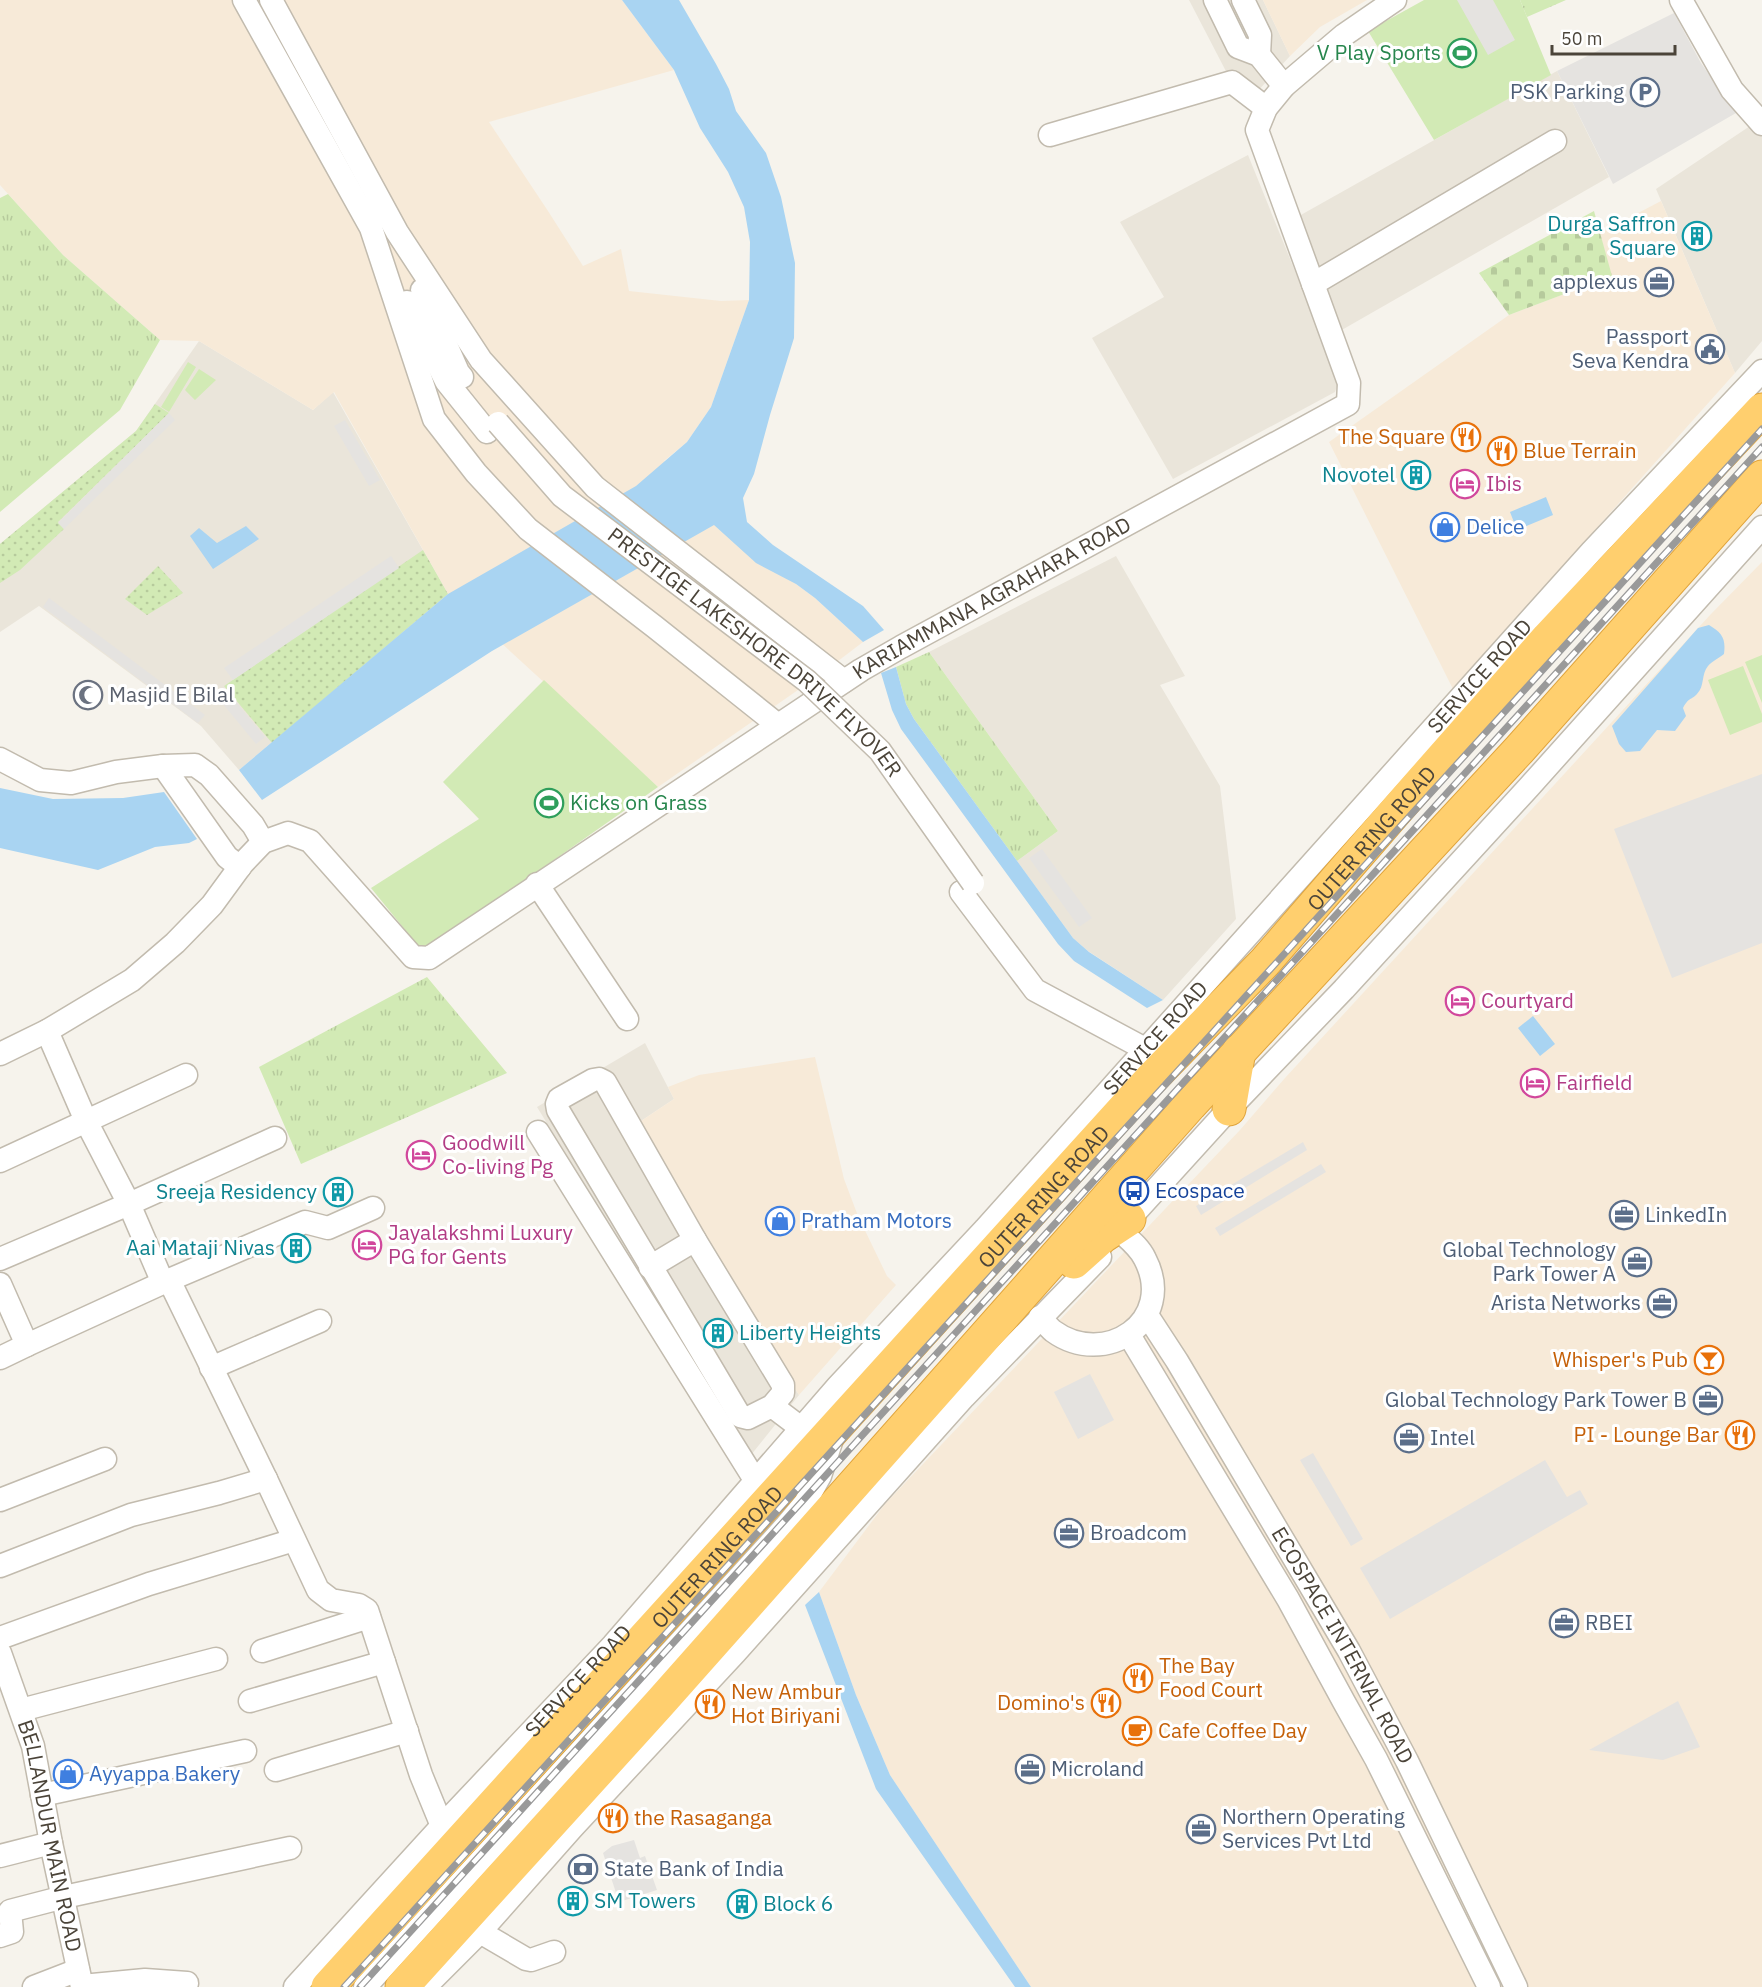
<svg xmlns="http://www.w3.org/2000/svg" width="1762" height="1987" font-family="'IBM Plex Sans',sans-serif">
<defs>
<pattern id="grass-tufts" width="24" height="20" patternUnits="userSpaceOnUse" patternTransform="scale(1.5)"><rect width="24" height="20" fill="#d2eab5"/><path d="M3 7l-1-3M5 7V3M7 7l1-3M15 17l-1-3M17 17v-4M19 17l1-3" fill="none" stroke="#b6ca9c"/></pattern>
<pattern id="cemetery-stones" width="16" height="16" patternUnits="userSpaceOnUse" patternTransform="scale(1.5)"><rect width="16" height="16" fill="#d2eab5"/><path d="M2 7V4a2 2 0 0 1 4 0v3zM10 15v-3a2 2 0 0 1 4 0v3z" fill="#b6ca9c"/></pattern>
<pattern id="park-dots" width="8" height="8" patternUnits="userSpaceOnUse" patternTransform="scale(1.5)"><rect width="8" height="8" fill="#d2eab5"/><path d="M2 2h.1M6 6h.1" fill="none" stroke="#b6ca9c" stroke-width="1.8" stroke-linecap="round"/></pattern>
</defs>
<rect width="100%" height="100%" fill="#f6f3ec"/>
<path fill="#eae5da" d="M1189,0h74l27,56 -46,50z
M1557,71l52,106 -269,154 -41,-115z
M1750,126l12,11v204l-27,32 -79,-184z
M1248,155l91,225 -4,12 -162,87 -81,-141 72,-41 -44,-75z
M199,341l114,69 20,-18 115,202 -209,176 -38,-44 -162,-120 -39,26v-88l136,-113z
M1116,556l69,120 -25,9 60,101 16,133 -73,81 -75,-49 -15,-13 -56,-77 41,-30 -129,-179z
M645,1043l29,56 -42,28 167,268 -48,60 -214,-348z"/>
<path fill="#f7ead8" d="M0,0h622l52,70 -185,52 59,89 35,55 38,-17 8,42 92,10 28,-1 -38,107 -24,35 -23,19 132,123 19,14 48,44 -42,32 -163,113 -210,-193 -114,-202 -21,18 -114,-69 -39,-1 -97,-85 -63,-70z
M1263,0h104l-47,27 -30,29z
M1661,201l74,172 -282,316 -124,-247 180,-127 102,-39 -11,-43z
M1762,562v1425h-731l-141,-212 -34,-80 -37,-103 66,-88 355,-374 45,-52 426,-464z
M815,1057l29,122 14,37 29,60 9,9 -97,110 -167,-268 42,-28 -6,-12 31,-12z"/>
<path fill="url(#grass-tufts)" d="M1520,0h46l-39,17z
M8,194l55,61 97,85 -40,70 -120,102v-314z
M929,652l129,179 -41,30 -103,-142 -8,-15 -10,-37z
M427,977l80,96 -206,91 -42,-97z"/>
<path fill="url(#cemetery-stones)" d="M1594,211l18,65 -103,39 -30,-42z"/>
<path fill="url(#park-dots)" d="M155,404l14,9 -111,109 6,7 -44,41 -20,13v-39l136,-113z
M423,550l25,44 -176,149 -48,-57z
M158,566l25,27 -36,22 -22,-16z"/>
<path fill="#d2eab5" d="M1424,0h96l31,75 -117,65 -66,-109z
M188,362l8,5 -27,45 -8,-5z
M199,369l17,11 -21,20 -10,-10z
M1762,655v48l-17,-41z
M1743,666l19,48v8l-32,13 -22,-55z
M544,680l114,107 -235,165 -52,-64 108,-69 -36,-37z"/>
<path fill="#e5e3e0" d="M1457,0h36l22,40 -27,15z
M1674,13l27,50 35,50 -123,71 -56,-113z
M169,413l6,7 -111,109 -6,-6z
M345,420l35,60 -11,6 -35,-60z
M391,556l8,12 -166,112 -9,-12z
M49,598l156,117 -7,8 -155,-116z
M231,696l34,41 -9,7 -33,-40z
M1762,774v169l-90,35 -58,-149z
M1042,849l50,69 -13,9 -50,-69z
M1303,1142l4,8 -106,65 -5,-9z
M1321,1164l5,8 -106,64 -5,-8z
M1090,1374l24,46 -36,19 -24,-47z
M1313,1453l50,86 -12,7 -51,-86z
M1545,1460l22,37 13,-7 8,14 -198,115 -30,-51z
M1678,1701l22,46 -37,13 -74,-10z
M634,1840l6,18 5,-2 12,34 -38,12 -16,-49 9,-7z"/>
<path fill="#a9d4f2" d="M622,0h57l37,64 13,25 7,22 30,42 15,44 14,66 -1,75 -24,77 -16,59 -11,24 4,24 26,23 90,61 21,24 -21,12 -48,-44 -19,-14 -40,-21 -42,-38 -222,126 -230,149 -23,-30 209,-176 188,-108 51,-44 24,-35 38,-107 1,-58 -6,-35 -16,-35 -28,-44 -26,-58z
M1546,497l7,18 -36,15 -7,-18z
M246,526l13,13 -46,30 -23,-33 9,-8 18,15z
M1709,625c13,8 17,13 15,29 -5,4 -13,8 -16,12 -7,8 -3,20 -11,28 -7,7 -8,3 -14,14l3,8 -11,15 -18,-1 -17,21 -14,1 -7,-8 -7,-18 86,-98z
M896,667l10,37 8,15 159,219 16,14 74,48 -16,8 -73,-47 -16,-17 -157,-215 -9,-19 -11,-37z
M0,788l53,11 70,-1 41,-6 33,47 -8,4 -34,4 -57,23 -98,-22z
M1533,1016l22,28 -15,12 -22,-28z
M819,1592l37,103 34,80 141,212h-16l-139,-198 -71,-184z"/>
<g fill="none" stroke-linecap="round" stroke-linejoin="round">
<g stroke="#c2bbae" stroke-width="25">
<g id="minor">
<path d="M244,0l127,228 63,191 42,54 52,56 127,98 123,98"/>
<path d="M271,0l126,232 84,128 114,127 249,194"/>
<path d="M1215,0l23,47 21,8 25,31"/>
<path d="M1243,0l17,35 -1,20"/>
<path d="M1681,0l51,90 30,34"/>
<path d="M1050,135l182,-53 34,26"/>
<path d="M1313,284l242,-143"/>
<path d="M422,290l36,82 4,5"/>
<path d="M407,302l39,79 41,51"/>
<path d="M0,759l40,21 31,3 45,-11 47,-6 32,-1 14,10 44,50 10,17"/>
<path d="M163,766l64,91 13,10"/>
<path d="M537,884l90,135"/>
<path d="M961,892l74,98 110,59"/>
<path d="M47,1031l39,90 43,83 34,79"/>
<path id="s1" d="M0,1054l47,-23 85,-51 43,-37 37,-38 30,-41 21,-22 25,-9 22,8 103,116 16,1 432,-288 40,-23 447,-243 1,-21 -92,-253 9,-22 18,-22 60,-51 51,-35"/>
<path d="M538,1132l217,348"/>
<path d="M0,1161l186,-86"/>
<path d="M1121,1231l8,-12 100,-110 115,-120 185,-202 233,-260"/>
<path d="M0,1259l129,-55 146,-66"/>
<path d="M650,1267l45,-27"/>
<path d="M169,1280l97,199 52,111 13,10 28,5 8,5 54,165 21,51"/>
<path d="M0,1284l27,61 -27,13"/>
<path id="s2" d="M1147,1315l30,46 172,290 58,110 109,226"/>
<path d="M1040,1317c4,4 8,10 13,14 52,38 124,-10 92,-72 -5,-11 -15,-19 -24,-27"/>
<path d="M1129,1335l159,264 56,103 32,57 113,228"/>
<path d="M27,1345l142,-65 136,-58 23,6 45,-20"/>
<path d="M211,1368l109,-47"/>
<path d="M772,1406l-24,12 -8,-2 -182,-306 -1,-6 2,-5 34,-19 6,-1 6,3 90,158 88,145v8l-11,13 29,22"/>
<path d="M0,1500l105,-41"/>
<path d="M0,1566l131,-51 88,-22 47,-14"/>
<path d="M0,1638l149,-54 145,-44"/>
<path d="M262,1651l107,-34"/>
<path id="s3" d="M0,1653l33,93 18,97 31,144"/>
<path d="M250,1701l134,-39"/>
<path d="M21,1710l195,-51"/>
<path d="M276,1770l131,-39"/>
<path d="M42,1795l203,-44"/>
<path d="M0,1856l51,-13"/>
<path d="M480,1932l46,27 5,1 23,-8"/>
<path d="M0,1936l12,-4 -2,-21 54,-14 226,-49"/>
<path d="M82,1986l63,-6 42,3"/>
<path d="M34,1987l44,-17"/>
<path id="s4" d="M295,1987l147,-161 171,-181 225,-259 147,-157 606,-677 171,-181"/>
<path d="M365,1987l420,-460 20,-24 15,-27 13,-40"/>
<path d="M425,1987l55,-55 93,-105 162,-174 229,-256 136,-140"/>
</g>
</g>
<g stroke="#e0a43c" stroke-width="35">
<g id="highway">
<path d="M1229,1109l10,-58"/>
<path d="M1074,1262l29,-26 26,-17"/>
<path id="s5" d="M328,1987l822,-907 115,-118 135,-156 148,-168 214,-228"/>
<path d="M402,1987l257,-283 531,-599 329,-355 243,-273"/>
</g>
</g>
<use href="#minor" stroke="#fff" stroke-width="22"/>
<use href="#highway" stroke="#ffcf6e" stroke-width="33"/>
<g stroke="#9a9a9a" stroke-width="7">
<path id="rail" d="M344,1987l1418,-1558
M360,1987l1402,-1540"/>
</g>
<use href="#rail" stroke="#fff" stroke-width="4.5" stroke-dasharray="14" stroke-linecap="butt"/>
<g stroke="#c2bbae" stroke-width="25" stroke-linecap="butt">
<g id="minor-bridge">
<path id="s6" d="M498,423l64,73 245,185 73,70 93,132"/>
</g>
</g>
<use href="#minor-bridge" stroke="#fff" stroke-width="22"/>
</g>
<defs>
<g id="stadium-ring" transform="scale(1.5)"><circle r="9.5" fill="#fff" stroke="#2e9e5b" stroke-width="1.5"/><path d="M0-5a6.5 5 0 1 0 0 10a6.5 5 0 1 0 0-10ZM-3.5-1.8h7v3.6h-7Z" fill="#2e9e5b"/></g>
<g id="parking-ring" transform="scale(1.5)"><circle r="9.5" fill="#fff" stroke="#5c6f8a" stroke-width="1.5"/><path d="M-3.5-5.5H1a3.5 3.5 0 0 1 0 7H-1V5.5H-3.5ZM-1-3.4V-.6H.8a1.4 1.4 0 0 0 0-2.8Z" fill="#5c6f8a"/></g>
<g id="building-ring" transform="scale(1.5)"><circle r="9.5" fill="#fff" stroke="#0f9aa8" stroke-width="1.5"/><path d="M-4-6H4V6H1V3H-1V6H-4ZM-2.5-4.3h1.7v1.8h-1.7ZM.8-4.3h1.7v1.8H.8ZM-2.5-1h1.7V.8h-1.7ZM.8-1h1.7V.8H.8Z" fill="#0f9aa8"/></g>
<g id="office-ring" transform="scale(1.5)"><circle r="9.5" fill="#fff" stroke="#5c6f8a" stroke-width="1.5"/><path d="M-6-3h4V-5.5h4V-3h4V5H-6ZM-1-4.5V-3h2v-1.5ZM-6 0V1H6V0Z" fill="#5c6f8a"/></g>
<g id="civic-ring" transform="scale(1.5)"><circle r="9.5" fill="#fff" stroke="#5c6f8a" stroke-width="1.5"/><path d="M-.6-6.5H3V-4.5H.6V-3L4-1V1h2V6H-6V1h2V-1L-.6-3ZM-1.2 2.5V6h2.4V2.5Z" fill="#5c6f8a"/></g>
<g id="restaurant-ring" transform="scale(1.5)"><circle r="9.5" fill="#fff" stroke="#e8710a" stroke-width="1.5"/><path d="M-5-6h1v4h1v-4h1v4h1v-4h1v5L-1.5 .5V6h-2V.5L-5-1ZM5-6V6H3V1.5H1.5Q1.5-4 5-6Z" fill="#e8710a"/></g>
<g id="hotel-ring" transform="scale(1.5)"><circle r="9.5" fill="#fff" stroke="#d1479c" stroke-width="1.5"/><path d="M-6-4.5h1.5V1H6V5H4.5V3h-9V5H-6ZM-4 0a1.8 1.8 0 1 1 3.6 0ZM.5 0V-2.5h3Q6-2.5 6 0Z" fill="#d1479c"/></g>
<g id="shop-ring" transform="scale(1.5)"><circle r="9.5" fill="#fff" stroke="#3f7fe0" stroke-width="1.5"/><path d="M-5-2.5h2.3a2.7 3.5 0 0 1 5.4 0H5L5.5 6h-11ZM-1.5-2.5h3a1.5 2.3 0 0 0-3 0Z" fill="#3f7fe0"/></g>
<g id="mosque-ring" transform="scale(1.5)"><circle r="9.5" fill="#fff" stroke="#6b7280" stroke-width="1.5"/><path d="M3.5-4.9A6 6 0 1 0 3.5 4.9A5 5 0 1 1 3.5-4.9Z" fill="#6b7280"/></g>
<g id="bus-ring" transform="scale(1.5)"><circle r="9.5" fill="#fff" stroke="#1a4fb4" stroke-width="1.5"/><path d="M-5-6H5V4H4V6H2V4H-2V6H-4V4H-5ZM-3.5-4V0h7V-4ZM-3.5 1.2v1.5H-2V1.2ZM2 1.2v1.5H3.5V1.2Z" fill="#1a4fb4"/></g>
<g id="bar-ring" transform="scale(1.5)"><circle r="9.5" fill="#fff" stroke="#e8710a" stroke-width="1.5"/><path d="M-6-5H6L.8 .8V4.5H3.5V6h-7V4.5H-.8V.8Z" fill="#e8710a"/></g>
<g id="cafe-ring" transform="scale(1.5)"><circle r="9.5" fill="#fff" stroke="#e8710a" stroke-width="1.5"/><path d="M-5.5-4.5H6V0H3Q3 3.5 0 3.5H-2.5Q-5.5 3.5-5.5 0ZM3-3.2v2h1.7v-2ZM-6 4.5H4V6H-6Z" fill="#e8710a"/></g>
<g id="bank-ring" transform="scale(1.5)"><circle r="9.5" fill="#fff" stroke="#5c6f8a" stroke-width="1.5"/><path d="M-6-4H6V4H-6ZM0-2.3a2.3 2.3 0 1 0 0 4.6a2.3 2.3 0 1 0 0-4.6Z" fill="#5c6f8a"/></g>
</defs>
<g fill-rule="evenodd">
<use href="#stadium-ring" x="1462" y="53"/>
<use href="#parking-ring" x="1645" y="92"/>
<use href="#building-ring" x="1697" y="236"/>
<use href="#office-ring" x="1659" y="282"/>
<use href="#civic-ring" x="1710" y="349"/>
<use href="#restaurant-ring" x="1466" y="437"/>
<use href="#restaurant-ring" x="1502" y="451"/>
<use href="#building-ring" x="1416" y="475"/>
<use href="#hotel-ring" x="1465" y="484"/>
<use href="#shop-ring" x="1445" y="527"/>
<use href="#mosque-ring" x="88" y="695"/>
<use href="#stadium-ring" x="549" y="803"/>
<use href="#hotel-ring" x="1460" y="1001"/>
<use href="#hotel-ring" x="1535" y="1083"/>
<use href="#hotel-ring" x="421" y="1155"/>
<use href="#bus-ring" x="1134" y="1191"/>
<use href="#building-ring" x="338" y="1192"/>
<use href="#office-ring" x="1624" y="1215"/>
<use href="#shop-ring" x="780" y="1221"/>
<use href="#hotel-ring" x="367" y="1245"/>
<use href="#building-ring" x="296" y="1248"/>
<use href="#office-ring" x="1637" y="1262"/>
<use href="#office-ring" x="1662" y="1303"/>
<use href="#building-ring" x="718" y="1333"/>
<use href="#bar-ring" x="1709" y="1360"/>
<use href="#office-ring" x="1708" y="1400"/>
<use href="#restaurant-ring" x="1740" y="1435"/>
<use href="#office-ring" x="1409" y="1438"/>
<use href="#office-ring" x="1069" y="1533"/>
<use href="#office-ring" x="1564" y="1623"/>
<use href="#restaurant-ring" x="1138" y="1678"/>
<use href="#restaurant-ring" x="1106" y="1703"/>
<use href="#restaurant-ring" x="710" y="1704"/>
<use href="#cafe-ring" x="1137" y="1731"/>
<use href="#office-ring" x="1030" y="1769"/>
<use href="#shop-ring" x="68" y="1774"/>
<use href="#restaurant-ring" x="613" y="1818"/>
<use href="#office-ring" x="1201" y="1829"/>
<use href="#bank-ring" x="583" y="1869"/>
<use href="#building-ring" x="573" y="1901"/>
<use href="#building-ring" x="742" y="1904"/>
</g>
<g text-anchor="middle" stroke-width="6" stroke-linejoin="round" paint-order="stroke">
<g font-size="21" fill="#27864d" stroke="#fff" text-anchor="end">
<text x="1441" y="60">V Play Sports</text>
<text x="570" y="810" text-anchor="start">Kicks on Grass</text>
</g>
<g font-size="21" fill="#4e5e75" stroke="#fff" text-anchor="start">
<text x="1624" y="99" text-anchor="end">PSK Parking</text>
<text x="1638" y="289" text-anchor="end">applexus</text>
<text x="1689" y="344" text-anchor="end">Passport<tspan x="1689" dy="24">Seva Kendra</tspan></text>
<text x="1645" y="1222">LinkedIn</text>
<text x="1616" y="1257" text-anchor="end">Global Technology<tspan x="1616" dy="24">Park Tower A</tspan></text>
<text x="1641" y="1310" text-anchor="end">Arista Networks</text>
<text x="1687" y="1407" text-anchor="end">Global Technology Park Tower B</text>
<text x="1430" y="1445">Intel</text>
<text x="1090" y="1540">Broadcom</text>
<text x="1585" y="1630">RBEI</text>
<text x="1051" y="1776">Microland</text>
<text x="1222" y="1824">Northern Operating<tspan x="1222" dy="24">Services Pvt Ltd</tspan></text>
<text x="604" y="1876">State Bank of India</text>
</g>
<g font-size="21" fill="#0d838f" stroke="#fff" text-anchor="end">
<text x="1676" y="231">Durga Saffron<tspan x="1676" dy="24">Square</tspan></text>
<text x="1395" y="482">Novotel</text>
<text x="317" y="1199">Sreeja Residency</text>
<text x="275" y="1255">Aai Mataji Nivas</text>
<text x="739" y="1340" text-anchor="start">Liberty Heights</text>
<text x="594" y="1908" text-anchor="start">SM Towers</text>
<text x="763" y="1911" text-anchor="start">Block 6</text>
</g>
<g font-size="21" fill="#c56008" stroke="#fff" text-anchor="start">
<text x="1445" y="444" text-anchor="end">The Square</text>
<text x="1523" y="458">Blue Terrain</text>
<text x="1688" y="1367" text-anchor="end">Whisper's Pub</text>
<text x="1719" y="1442" text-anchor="end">PI - Lounge Bar</text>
<text x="1159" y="1673">The Bay<tspan x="1159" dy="24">Food Court</tspan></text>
<text x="731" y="1699">New Ambur<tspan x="731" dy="24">Hot Biriyani</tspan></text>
<text x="1085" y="1710" text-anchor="end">Domino's</text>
<text x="1158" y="1738">Cafe Coffee Day</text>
<text x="634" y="1825">the Rasaganga</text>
</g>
<g font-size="21" fill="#b23c85" stroke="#fff" text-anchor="start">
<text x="1486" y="491">Ibis</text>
<text x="1481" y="1008">Courtyard</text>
<text x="1556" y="1090">Fairfield</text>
<text x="442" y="1150">Goodwill<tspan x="442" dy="24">Co-living Pg</tspan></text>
<text x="388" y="1240">Jayalakshmi Luxury<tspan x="388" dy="24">PG for Gents</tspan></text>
</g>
<g font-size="21" fill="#366cbe" stroke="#fff" text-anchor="start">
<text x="1466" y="534">Delice</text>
<text x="801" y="1228">Pratham Motors</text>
<text x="89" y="1781">Ayyappa Bakery</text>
</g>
<g font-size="21" fill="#4b4439" stroke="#fff">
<text dy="7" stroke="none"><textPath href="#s1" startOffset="1232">KARIAMMANA AGRAHARA ROAD</textPath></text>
<text dy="7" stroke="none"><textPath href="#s6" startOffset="346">PRESTIGE LAKESHORE DRIVE FLYOVER</textPath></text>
<text dy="7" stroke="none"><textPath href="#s4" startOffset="1767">SERVICE ROAD</textPath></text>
<text dy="7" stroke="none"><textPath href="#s5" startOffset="1552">OUTER RING ROAD</textPath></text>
<text dy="7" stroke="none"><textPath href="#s4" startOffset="1281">SERVICE ROAD</textPath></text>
<text dy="7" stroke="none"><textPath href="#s5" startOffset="1066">OUTER RING ROAD</textPath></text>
<text dy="7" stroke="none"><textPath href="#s5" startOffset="580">OUTER RING ROAD</textPath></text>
<text dy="7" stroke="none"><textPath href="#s2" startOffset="384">ECOSPACE INTERNAL ROAD</textPath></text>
<text dy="7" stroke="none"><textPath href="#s4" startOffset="417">SERVICE ROAD</textPath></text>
<text dy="7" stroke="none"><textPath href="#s3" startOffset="190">BELLANDUR MAIN ROAD</textPath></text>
</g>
<g font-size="21" fill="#5b616d" stroke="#fff" text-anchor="start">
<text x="109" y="702">Masjid E Bilal</text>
</g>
<g font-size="21" fill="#164399" stroke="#fff" text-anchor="start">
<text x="1155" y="1198">Ecospace</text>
</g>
</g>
<path d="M1552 45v9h123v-9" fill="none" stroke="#4b4439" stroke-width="3"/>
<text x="1561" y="45" font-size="18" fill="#4b4439" stroke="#ffffff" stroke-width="4.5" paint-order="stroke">50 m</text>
</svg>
